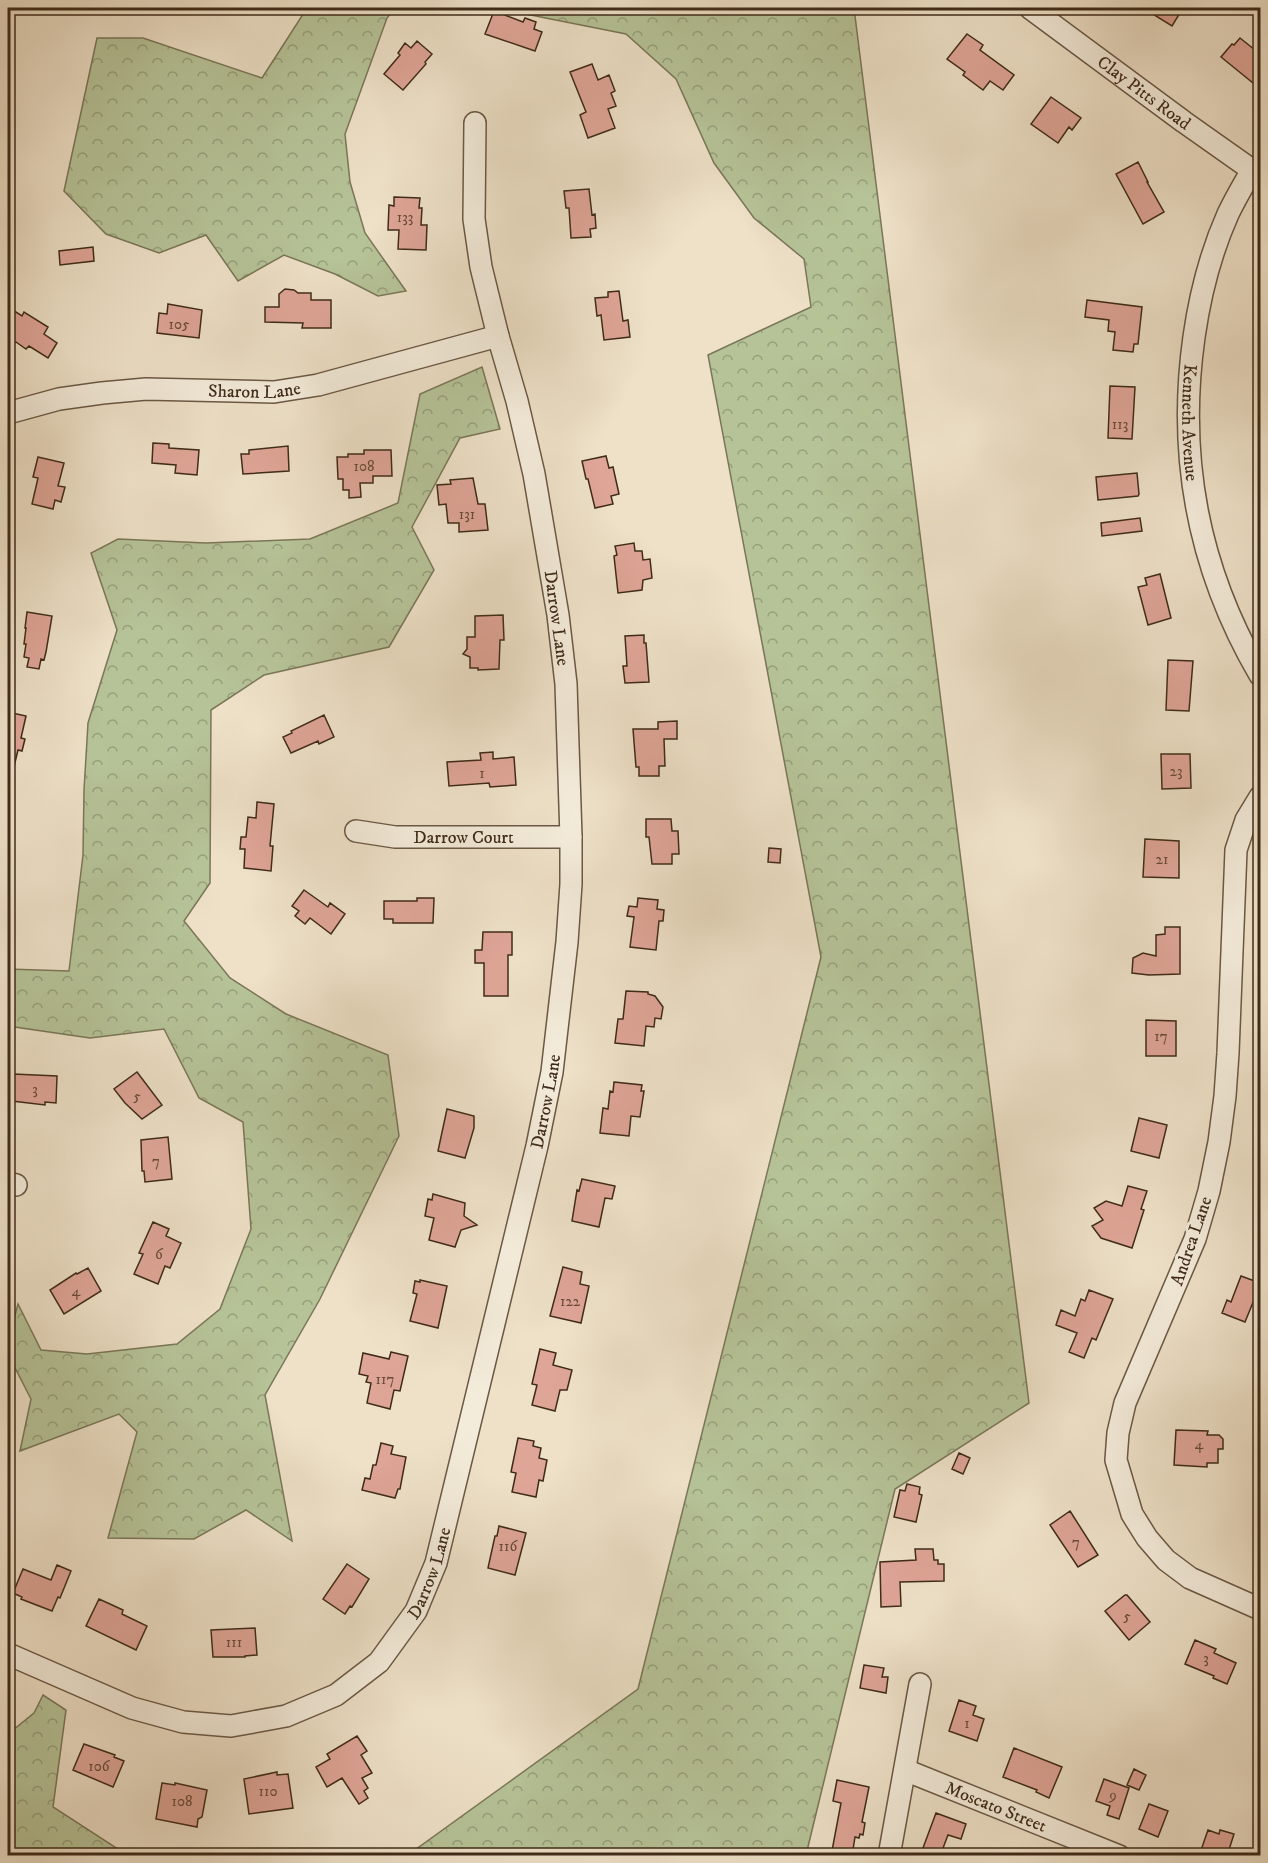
<svg xmlns="http://www.w3.org/2000/svg" width="1268" height="1863" font-family="'IM FELL DW Pica',serif">
<defs>
<pattern id="forest-crowns" width="20" height="18" patternUnits="userSpaceOnUse" patternTransform="scale(1.5)"><rect width="20" height="18" fill="#b6c398"/><path d="M2 6a3 3 0 1 1 6 0M12 15a3 3 0 1 1 6 0" fill="none" stroke="#959f7b"/></pattern>
</defs>
<rect width="100%" height="100%" fill="#eee1c8"/>
<filter id="stains"><feTurbulence type="fractalNoise" baseFrequency=".00333" numOctaves="4"/><feColorMatrix values="0 0 0 0 .2 0 0 0 0 .09 0 0 0 0 .02 0 0 0 .5 -.17"/></filter>
<radialGradient id="worn" r=".72"><stop offset=".6" stop-color="#630" stop-opacity="0"/><stop offset="1" stop-color="#630" stop-opacity=".3"/></radialGradient>
<path fill="url(#forest-crowns)" stroke="#7a7758" stroke-width="1.5" d="M307,8h88l-8,10 -42,116 5,48 15,51 41,58 -28,5 -43,-22 -51,-19 -46,26 -32,-46 -47,18 -53,-19 -42,-43 33,-153h46l119,40z
M495,8h359l175,1395 -134,86 -89,366h-398l230,-166 183,-732 -113,-602 103,-48 -7,-48 -50,-41 -40,-55 -38,-84 -50,-45z
M482,367l18,62 -40,9 -48,89 22,43 -45,77 -125,28 -53,35 -1,173 -26,38 46,57 56,36 102,41 11,81 -79,163 -55,96 27,146 -46,-31 -52,29 -86,-1 29,-106 -18,-18 -99,37 11,-52 -23,-45v-13l10,-37 23,46 46,4 90,-10 43,-35 31,-80 -8,-107 -44,-24 -35,-69 -74,9 -82,-12v-57l61,2 14,-116 1,-65 4,-67 29,-93 -26,-77 27,-14 88,4 104,-4 88,-36 22,-109z
M43,1695l23,15 -13,97 65,42 -2,6h-103l-5,-11v-110l26,-21z"/>
<path fill="#dfa597" stroke="#3f2b19" stroke-width="1.5" d="M1143,8h40l-11,18z
M494,11l29,11 2,-4 11,4 -2,7 8,3 -7,19 -50,-17z
M967,34l16,11 -3,5 34,25 -11,15 -13,-9 -7,9 -20,-15 2,-3 -18,-13z
M1240,38l20,16v20l-7,9 -32,-26 11,-13 2,1z
M417,41l15,13 -7,8 1,2 -23,26 -19,-16 16,-19 -2,-2 7,-10 6,5z
M592,64l6,16 11,-5 6,16 -4,2 5,13 -8,3 7,19 -27,10 -8,-23 6,-3 -16,-40z
M1051,97l30,21 -9,12 -3,-3 -11,16 -27,-19z
M1138,162l10,20h-1l17,30 -21,12 -27,-50z
M589,189l3,26 3,-1 1,14 -6,1 1,8 -20,1 -2,-30h-3l-2,-17z
M394,197l26,1 -1,10h3l-1,17h6l-1,25 -28,-1 1,-19h-11l1,-25 5,1z
M93,247l1,14 -34,4 -1,-14z
M285,289l9,1 4,3h13v7h20v28h-29l1,-5 -38,-1v-15h14v-13z
M619,291l4,30 5,-1 2,17 -26,3 -3,-25 -4,1 -2,-18 13,-1v-5z
M1087,300l55,7 -4,37h-4l-1,8 -20,-2 2,-18 -7,-1 1,-11 -24,-3z
M168,304l34,6 -3,28 -42,-5 2,-20 8,1z
M8,307l14,9 2,-4 24,15 -4,7 13,9 -9,15 -19,-12 -3,3 -10,-7 -8,3z
M1110,386l25,1 -3,52 -24,-1z
M153,443l16,1v4l30,2 -2,25 -22,-2 1,-8 -24,-2z
M288,446l1,25 -46,3 -2,-20h8v-4z
M364,450h27l1,26h-19v7h-13l1,14 -12,1v-8h-6v-11h-5l-1,-22h11v-3h16z
M606,456l3,12 4,-1 6,27 -8,2 2,8 -18,4 -7,-29h-2l-4,-18z
M38,457l26,6 -6,23 7,1 -4,15 -6,-2 -2,9 -21,-5 6,-26 -5,-1z
M1137,473l2,21 -1,2 -40,4 -2,-23z
M473,478l5,26h7l3,26 -29,2v-9h-11l-2,-19 -7,1 -2,-20 14,-1 -1,-4z
M1140,518l2,13 -40,5 -1,-13z
M634,543l1,8h7l1,9 7,-1 2,19 -9,2 -1,10 -24,3 -4,-37 3,-1 -2,-9z
M1160,574l11,44 -23,7 -10,-38 9,-2 -2,-7z
M27,612l25,4 -6,36 -2,8 -3,-1 -2,10 -12,-2 2,-9 -5,-1 2,-13h-2l2,-16h-1z
M503,615l1,25h-4l-1,29 -21,1v-2h-8v-11l-7,-3 4,-5v-12h8v-21z
M644,635v8h2l3,39 -24,1 -2,-17h4l-2,-30z
M1168,660l25,1 -4,50 -23,-1z
M8,712l18,4 -5,22 4,1 -3,12 -4,-1 -6,25 -4,-1z
M324,715l10,22 -15,7 -1,-3 -27,12 -8,-16 9,-4 -1,-2z
M677,721v18h-13l1,27h-6v10h-20v-9h-3l-3,-38h25v-7z
M493,752v7l21,-2 2,28 -26,2 -1,-4 -40,3 -2,-24 34,-2 -1,-7z
M1161,754h29l1,34 -29,1z
M257,802l17,2 -4,42h3l-2,25 -27,-3 1,-19h-5l1,-12h5l2,-20 8,1z
M646,819h25l1,12h6l1,23h-7v10h-20l-3,-27h-3z
M1145,839l34,2v37l-36,-1z
M769,848l12,1 -1,14 -12,-1z
M304,890l24,17 2,-4 15,11 -14,20 -21,-16 -5,6 -10,-8 4,-5 -7,-5z
M417,898h17l-1,25h-40v-4h-9v-18h33z
M638,898l20,2 -1,9 7,1 -1,11h-4l-3,29 -26,-3 4,-30 -7,-1 2,-10 8,1z
M1165,927h15v47l-31,1 -17,-2 1,-15 10,-5 13,3v-21l9,-1z
M483,932h29v23h-4v41h-24v-33h-9v-13h7z
M626,991l22,1v2l7,2 8,11 -2,12 -6,-1 -1,9 -8,-1 -2,20 -29,-3 3,-24h5z
M1146,1020l30,1v35h-30z
M137,1072l25,33 -20,14 -17,-16 -11,-14z
M13,1074l44,2 -1,27 -11,-1v3l-33,-4z
M614,1082l28,3 -1,6h3l-4,26 -9,-1 -2,20 -29,-3 3,-25 5,1 2,-18 3,1z
M447,1109l27,7v12l-9,30 -27,-7z
M1139,1118l28,7 -8,33 -28,-7z
M168,1137l4,42 -27,3 -1,-11h-2l-1,-31z
M582,1179l33,7 -3,13 -7,-1 -6,29 -27,-6 5,-31 2,1z
M1128,1186l19,5 -6,18 3,1 -12,38 -31,-10 -9,-12 11,-6 -9,-12 12,-7 16,5z
M433,1194l32,9 -1,13 13,9 -16,5 -6,17 -26,-7 5,-22 -9,-2 3,-17 4,1z
M153,1222l16,7 -3,7 15,7 -11,25 -5,-2 -7,18 -24,-10 9,-20 -4,-1z
M563,1267l19,5 -2,12 9,2 -8,37 -31,-7z
M88,1268l13,23 -37,23 -14,-24 26,-17 1,1z
M1241,1276l19,7v20l-6,-3 -9,22 -23,-9 5,-13 4,2z
M420,1280l27,6 -9,42 -28,-7 7,-27 -4,-1 2,-12 5,1z
M1089,1290l24,9 -17,41 -4,-2 -8,20 -15,-6 8,-19 -21,-8 5,-15 14,6 6,-17 4,2z
M540,1349l16,4 -3,12 19,5 -5,20h-7l-5,21 -23,-6 5,-20 -5,-1z
M391,1352l17,4 -8,35 -6,-1 -4,19 -23,-6 4,-20 -5,-1 2,-6 -9,-2 4,-21 26,6z
M1176,1430l32,1 -1,4h12l4,4v10h-5v14h-11v4l-33,-2z
M518,1438l16,3 -1,5 8,2 -2,10 8,2 -4,21 -4,-1 -3,17 -24,-5 4,-19 -5,-1z
M381,1443l12,3 -2,8 15,3 -6,32h-2l-3,9 -33,-8 3,-12 5,1 3,-14h3z
M959,1453l11,5 -7,16 -11,-5z
M907,1484l13,3 -1,7 3,1 -6,27 -22,-5 6,-27 5,1z
M1070,1511l28,44 -20,12 -28,-42z
M499,1526l27,7 -11,42 -27,-7 7,-32h2z
M915,1549h18l1,11h4v4h6v17l-44,1 1,24 -20,1 -1,-45 36,-2z
M347,1564l22,15 -17,28 -2,-1 -5,8 -22,-15z
M57,1565l14,6 -11,27 -2,-1 -6,14 -31,-12 1,-2 -9,-4 10,-24 28,11z
M1125,1595h2l23,27 -21,18 -24,-29z
M99,1599l24,11 -1,4 25,12 -11,24 -50,-24z
M255,1628l2,27 -12,1v1h-32l-2,-27z
M1195,1640l21,9 -2,4 22,10 -9,21 -14,-6 1,-2 -29,-12z
M864,1665l20,3 -2,9h6l-2,16 -26,-5z
M959,1700l17,6 -3,9 11,4 -7,22 -28,-10z
M357,1736l10,15 -6,4 11,18 -10,5 6,10 -4,3 4,7 -9,6 -17,-26 -15,9 -11,-20 14,-8 -3,-5z
M84,1744l31,11 -1,2 10,4 -11,26 -40,-17z
M1014,1748l48,19 -13,31 -13,-6 1,-2 -34,-13z
M1134,1769l12,6 -7,15 -12,-5z
M277,1772v3l11,-1 5,34 -44,6 -5,-35z
M1104,1779l25,9 -10,31 -12,-4 3,-9 -14,-5z
M837,1780l32,7 -7,35 3,1 -2,12 -3,-1 -1,4 -4,-1 -3,19h-21l10,-53 -8,-2z
M162,1783l13,2v-2l32,7 -5,27 -4,2 -1,8 -41,-8z
M1149,1804l19,7 -10,26 -19,-8z
M936,1813l30,11 -5,15 -13,-4 -8,21h-20z
M1208,1830l11,4 1,-4 14,4 -7,22h-28z"/>
<g fill="none" stroke-linecap="round" stroke-linejoin="round">
<g stroke="#6b5845" stroke-width="24">
<g id="minor">
<path id="s1" d="M1030,8l154,114 68,48 8,3"/>
<path id="s2" d="M1252,170c-8,14 -17,29 -24,44 -17,38 -28,81 -34,123 -17,121 4,232 66,338"/>
<path id="s3" d="M8,413l51,-14 43,-6 44,-4 128,3 44,-7 180,-49"/>
<path d="M1260,797l-14,23 -10,30 -8,203 -3,43 -6,46 -10,49 -14,48 -70,164 -7,30 -2,27 16,54 15,24 19,22 24,18 70,31"/>
<path id="s4" d="M356,831l39,6h176"/>
<path d="M8,1183l8,2"/>
<path id="s5" d="M8,1654l124,54 51,14 48,4 55,-10 50,-21 43,-33 37,-51 20,-48 101,-417 15,-74 15,-130 4,-58v-47l-5,-153 -8,-69 -24,-141 -17,-73 -19,-65 -17,-69 -7,-48 1,-96"/>
<path id="s6" d="M905,1770l214,86"/>
<path d="M889,1856l31,-172"/>
</g>
</g>
<use href="#minor" stroke="#f4ecdb" stroke-width="21"/>
</g>
<g text-anchor="middle" stroke-width="6" stroke-linejoin="round" paint-order="stroke">
<g font-size="15" fill="#674a38">
<text x="405" y="222">133</text>
<text x="179" y="329">105</text>
<text x="1120" y="429">113</text>
<text x="364" y="471">108</text>
<text x="467" y="519">131</text>
<text x="1176" y="776">23</text>
<text x="482" y="778">1</text>
<text x="1162" y="864">21</text>
<text x="1161" y="1041">17</text>
<text x="35" y="1094">3</text>
<text x="137" y="1101">5</text>
<text x="156" y="1166">7</text>
<text x="159" y="1259">6</text>
<text x="76" y="1296">4</text>
<text x="570" y="1306">122</text>
<text x="385" y="1384">117</text>
<text x="1199" y="1449">4</text>
<text x="1076" y="1547">7</text>
<text x="508" y="1551">116</text>
<text x="1127" y="1621">5</text>
<text x="234" y="1647">111</text>
<text x="1206" y="1663">3</text>
<text x="967" y="1728">1</text>
<text x="99" y="1771">106</text>
<text x="268" y="1796">110</text>
<text x="1113" y="1800">9</text>
<text x="182" y="1806">108</text>
</g>
<g font-size="18" fill="#3f2b19" stroke="#f4ecdb">
<text dy="6" stroke="none"><textPath href="#s1" startOffset="142">Clay Pitts Road</textPath></text>
<text dy="6" stroke="none"><textPath href="#s3" startOffset="249">Sharon Lane</textPath></text>
<text dy="6" stroke="none"><textPath href="#s2" startOffset="264">Kenneth Avenue</textPath></text>
<text transform="translate(557 618) rotate(82)" y="6">Darrow Lane</text>
<text dy="6" stroke="none"><textPath href="#s4" startOffset="108">Darrow Court</textPath></text>
<text dy="6" stroke="none"><textPath href="#s5" startOffset="990">Darrow Lane</textPath></text>
<text transform="translate(1191 1241) rotate(-71)" y="6">Andrea Lane</text>
<text dy="6" stroke="none"><textPath href="#s5" startOffset="504">Darrow Lane</textPath></text>
<text dy="6" stroke="none"><textPath href="#s6" startOffset="98">Moscato Street</textPath></text>
</g>
</g>
<rect width="1268" height="1863" fill="none" stroke="#eee1c8" stroke-width="30"/>
<rect x="9" y="9" width="1250" height="1845" fill="none" stroke="#3f2b19" stroke-width="3"/>
<rect x="15" y="15" width="1238" height="1833" fill="none" stroke="#3f2b19" stroke-width="1.5"/>
<rect width="100%" height="100%" filter="url(#stains)"/>
<rect width="100%" height="100%" fill="url(#worn)"/>
</svg>
